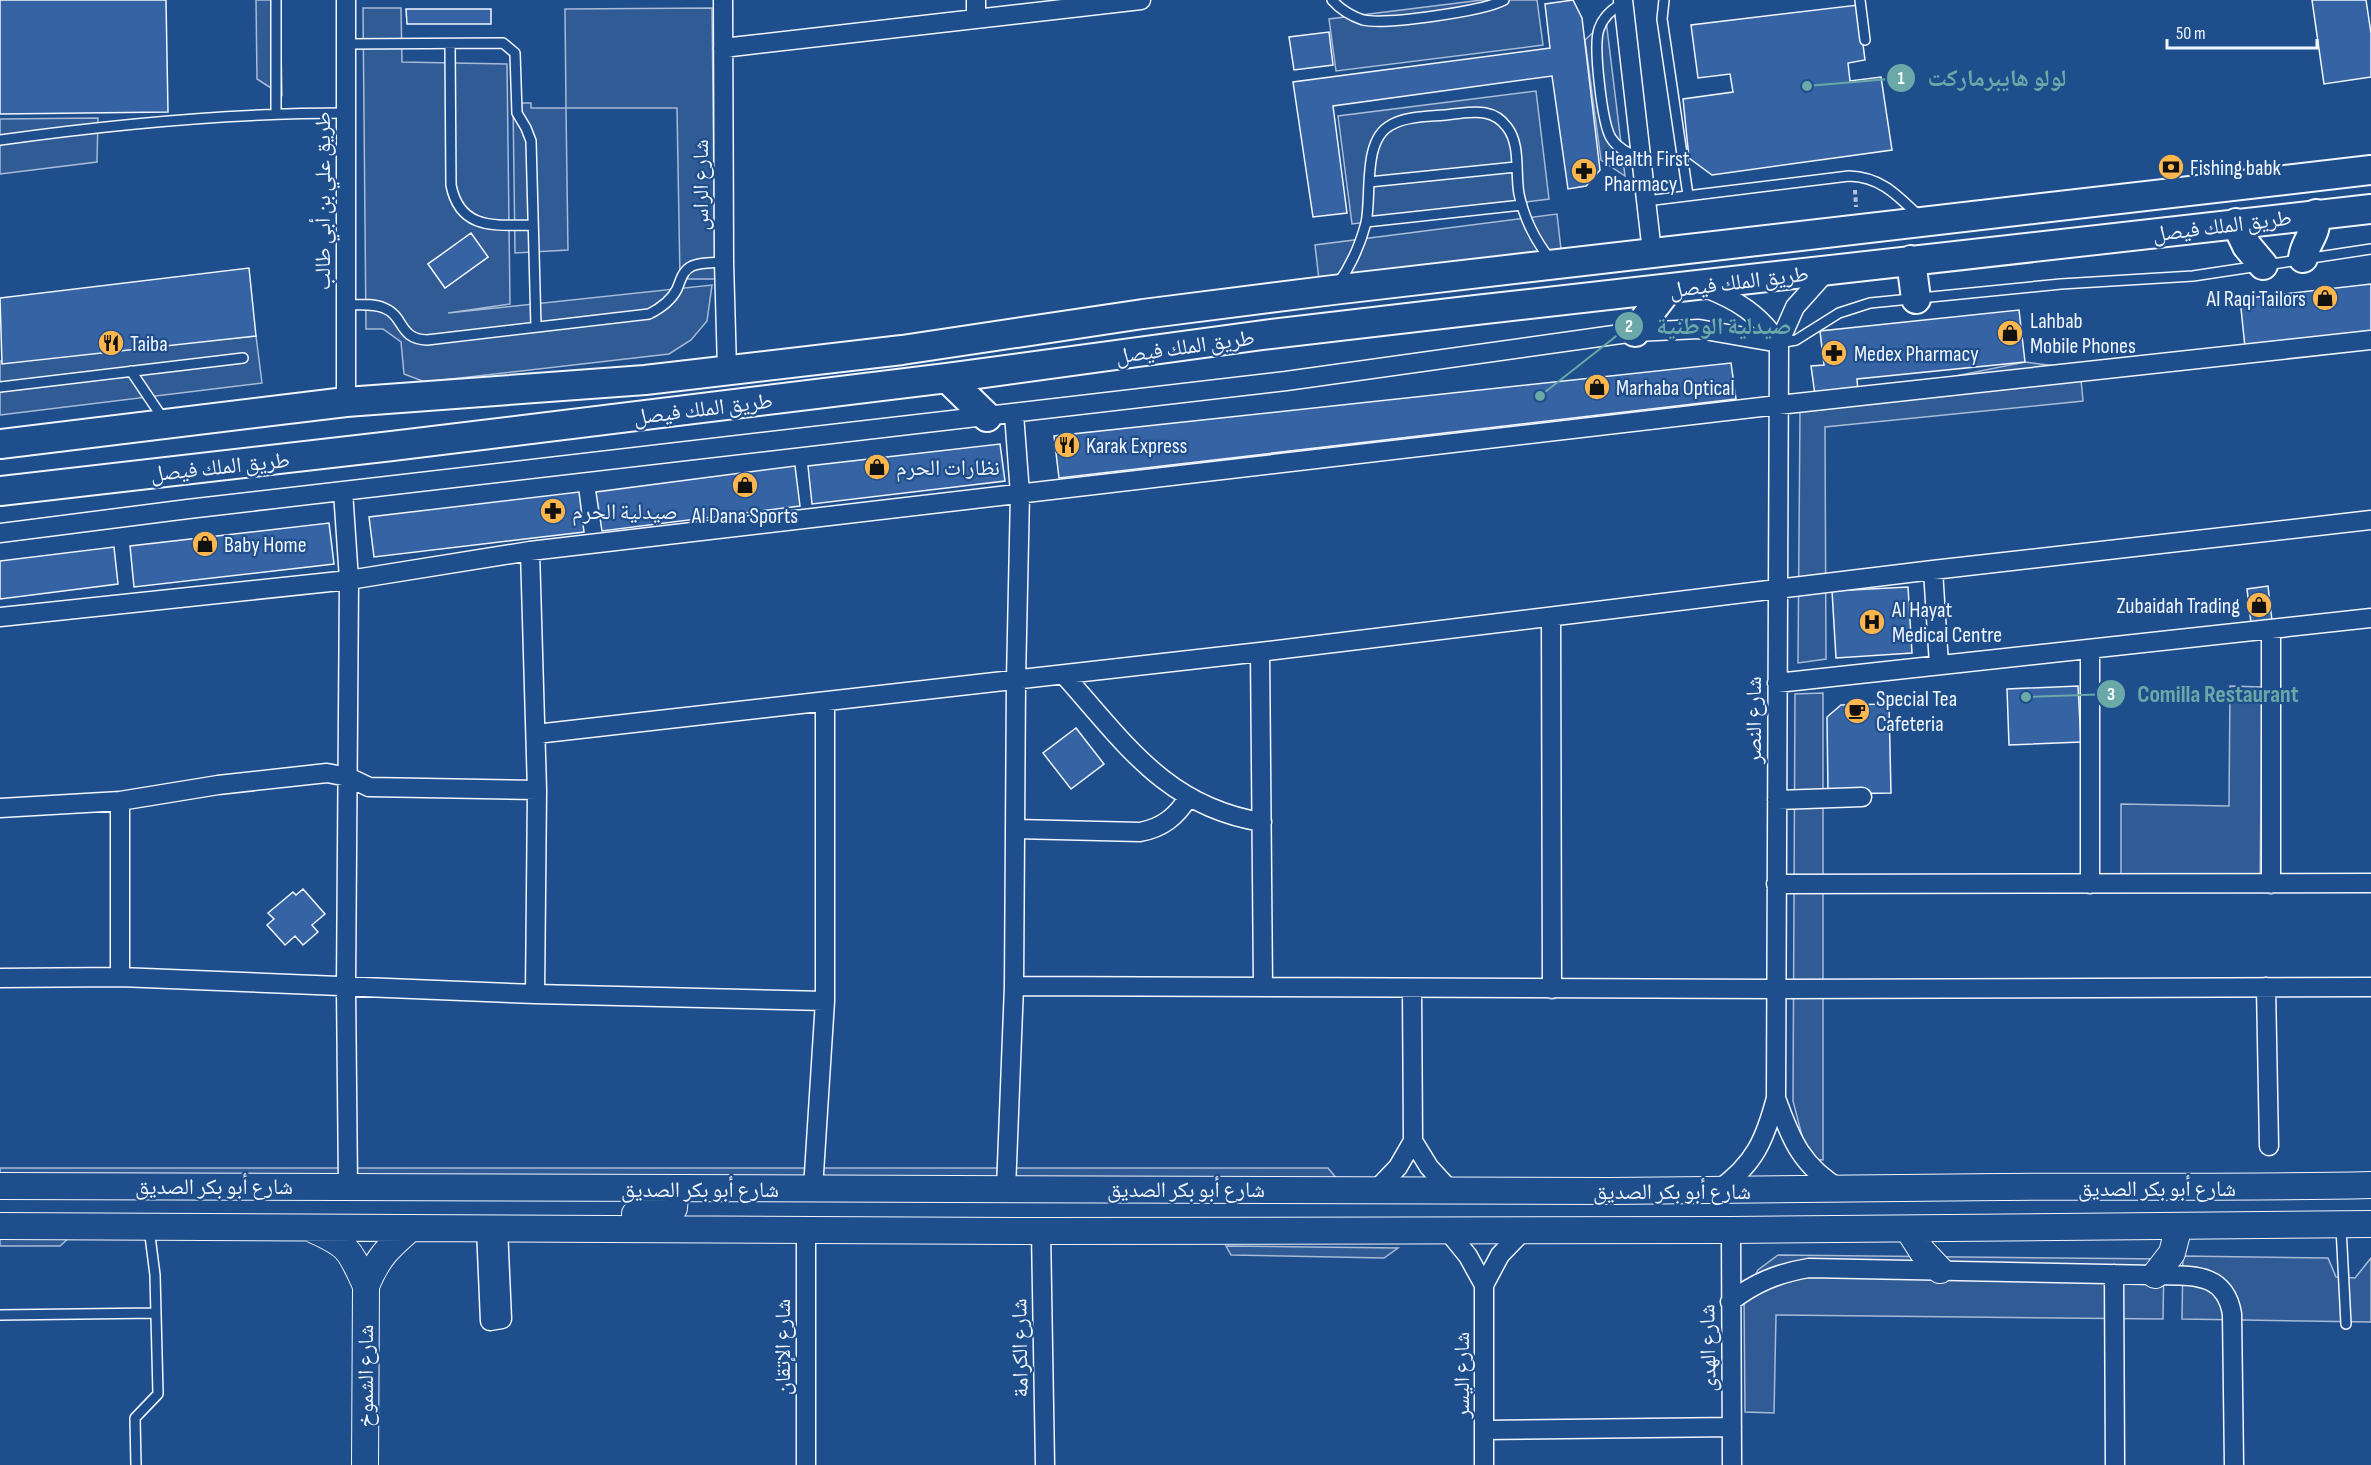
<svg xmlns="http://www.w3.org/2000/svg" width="2371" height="1465" font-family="'Sofia Sans Condensed','Noto Naskh Arabic',sans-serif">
<rect width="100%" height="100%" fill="#1f4e8c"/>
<path fill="#305b95" stroke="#a8bbd7" stroke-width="1.5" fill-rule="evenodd" d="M256,0h24l2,95 -25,-16z
M1482,0h55l6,45 -207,26 -7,-52z
M363,8h38l1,54 105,2 3,240 -62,9 264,-28 -5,36 -16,19 -22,14 -244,28 -21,-8 -3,-32 -18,-13h-17zM471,234l17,23 -43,31 -17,-24z
M712,8l3,271h-35l-3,-171h-111l2,142 -53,3 -2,-150h18v5h35l-1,-99z
M1606,20l19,156 -24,-16 -16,-120z
M1536,91l13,108 -197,25 -14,-108z
M98,118l-1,44 -97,12v-55z
M1557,214l5,44 -242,31 -5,-44z
M256,336l6,47 -262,32v-54z
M2025,362l55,7 3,32 -258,26 1,232 -28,4 2,-252 66,-17z
M2230,686l32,1 -2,202 -139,-2v-83l108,2z
M1823,693v467l-15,-1 -15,-58 2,-407z
M0,1168h1328l9,11 -1337,-1z
M0,1236h71l-11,10h-60z
M1226,1246l172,2 -14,10 -153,-3z
M1778,1255l386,4 -1,60 -387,-4 -2,98 -29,-1 -1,-117 14,-25z
M2183,1256l145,2 8,19 19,1 16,-20v64l-189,-3z"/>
<path fill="#3563a3" stroke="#f2f6ff" stroke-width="1.5" d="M0,0h166l2,112 -168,2z
M1573,0l9,18 18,152 -14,16 -18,3 -16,-113 -219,30 14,107 -34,4 -20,-135 257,-34 -5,-44z
M2312,0h54l5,33v44l-47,7z
M1858,5l7,55 -17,3 2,18 31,-4 11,73 -180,25 -23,-17 -6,-59 50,-7 -3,-18 -32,4 -7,-53z
M406,9h85v15h-84z
M1329,32l4,33 -39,5 -5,-33z
M471,233l17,24 -43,31 -17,-24z
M249,268l7,68 -254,28 -2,-66z
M2371,284v49l-126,14 -5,-48z
M2019,310l6,52 -168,17 1,12 -43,4 -4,-29 13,-1 -4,-34z
M1731,363l5,36 -677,79 -5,-42z
M1000,444l5,37 -193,23 -4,-38z
M795,466l5,40 -198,25 -6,-39z
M579,492l5,40 -210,25 -5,-40z
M329,523l5,41 -200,23 -4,-41z
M114,547l4,37 -118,15v-38z
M2268,586l4,35 -21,2 -4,-34z
M1908,587l4,66 -76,5 -4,-67z
M2078,686l3,56 -72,3 -2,-56z
M1889,704l2,89 -63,1 -1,-77 14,-12z
M1076,728l28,36 -33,25 -28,-36z
M303,889l22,25 -13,11 6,7 -15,13 -8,-9 -10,9 -18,-20 7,-6 -6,-6 25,-21 3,3z"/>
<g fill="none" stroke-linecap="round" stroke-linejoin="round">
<g stroke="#f2f6ff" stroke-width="12">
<path id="lane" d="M276,0v113
M1332,0c8,9 19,16 31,20 23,5 121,-9 141,-20
M1664,0l-2,19 26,176
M1860,0l5,40
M1623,3c-11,6 -20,14 -24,26 -6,16 3,94 12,109 7,11 18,16 30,20
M346,44l157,-1 12,10 2,60 9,15 5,13 5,186
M450,44l1,141c9,46 45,40 82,40
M0,140c115,-16 230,-27 346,-27
M1369,182l147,-15
M1646,201l203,-25c32,1 48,19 70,40
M1366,222l156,-17
M1337,285c14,-19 23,-40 29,-62 6,-28 -4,-83 25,-98 17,-10 43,-8 62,-11 21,-2 40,-6 54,13 14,18 8,46 12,67 5,24 16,46 31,65
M346,305c12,0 27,-2 38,3 21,8 14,31 43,32l222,-26c12,-6 22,-13 28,-25 4,-9 5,-18 15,-23 9,-4 22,-3 32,-4
M1779,343l17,-3 43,-27 31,-10 191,-19 132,-8 178,-27
M131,371l33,49
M0,387l243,-29
M2341,1227l5,97
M0,1315l156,-2
M136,1465l-1,-47 23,-24 -3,-119 -6,-47"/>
</g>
<g stroke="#f2f6ff" stroke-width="21">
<path id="street" d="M723,0l1,262 3,107
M1623,0l29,252
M976,19v-19
M723,48l418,-48
M1705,288c32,12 54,26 74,55
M346,402v-402
M343,491l6,89 -3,407 2,199
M0,533l188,-24 1098,-128 349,-49 64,-3 80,14
M530,551l7,239 -2,204
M1933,570l6,95
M0,617l349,-37 181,-29 1248,-146 593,-65
M1551,618l1,371
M2271,629v255
M2090,649v235
M1260,652l3,335
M1064,675c60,67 102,132 198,147
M1777,683l594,-65
M536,734l724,-82 673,-82 438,-50
M1777,800l85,-3
M0,808l120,-7 98,-16 109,-12 21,4 21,10 168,3
M1015,829l125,3c22,-4 36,-15 48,-34
M1776,884l595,-1
M120,977v-176
M0,978l120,-1 415,17 290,7
M1014,986l762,3 595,-2
M2266,987l3,159
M1776,1098c15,42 26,69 66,92
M1413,1141l16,26 21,23
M813,1189l12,-188v-299
M1006,1189l8,-203 2,-306 4,-186 -6,-80
M1377,1189l21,-22 15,-26 -1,-153
M1718,1190c37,-26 47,-51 58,-92l3,-755 16,-36 33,-37
M486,1228l4,93 12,-2 -4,-91
M1447,1230l21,26 16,29
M1731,1230l1,235
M1041,1231l4,234
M2114,1274l1,191
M1730,1302c24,-19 48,-29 79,-34l346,7c35,1 70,-4 77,39l2,151
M1485,1430l247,-3
M806,1465v-235
M1484,1465v-180l16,-30 24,-25"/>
</g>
<g stroke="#f2f6ff" stroke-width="28">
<path id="secondary" d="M0,1186l1610,5c130,-1 260,-2 390,-4 123,-1 247,1 371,-2
M635,1214h28l11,-6 1,-11 -21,-9
M0,1226l1041,5 690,-1 640,-6
M1908,1229l14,22 18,19
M314,1230c36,16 36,21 52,56
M2155,1275l17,-22 7,-27
M365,1465l1,-179c12,-29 22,-38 45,-58"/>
</g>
<g stroke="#f2f6ff" stroke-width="32">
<path id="primary" d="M2236,223l11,23 16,19
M2303,258c2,-17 14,-23 13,-44
M1911,260l5,39
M1635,332l32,-42
M947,378l40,39
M0,444l346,-42 299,-22 257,-30 241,-36 190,-24 1038,-120
M0,491l392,-45 555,-68 316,-43 213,-25 895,-101"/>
</g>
<path stroke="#b3c4dc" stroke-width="4" stroke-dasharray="4.5 3" stroke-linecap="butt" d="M1855,190l1,17"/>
<use href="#lane" stroke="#1f4e8c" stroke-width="9"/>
<use href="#street" stroke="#1f4e8c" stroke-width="18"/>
<use href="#secondary" stroke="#1f4e8c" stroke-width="26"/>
<use href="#primary" stroke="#1f4e8c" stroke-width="28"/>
</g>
<defs>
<g id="bank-disc" transform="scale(1.35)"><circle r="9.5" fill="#ffb74d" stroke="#1f4e8c"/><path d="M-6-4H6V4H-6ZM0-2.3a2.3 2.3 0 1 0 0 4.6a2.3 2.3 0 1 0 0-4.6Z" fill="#111"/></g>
<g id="pharmacy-disc" transform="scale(1.35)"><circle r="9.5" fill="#ffb74d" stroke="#1f4e8c"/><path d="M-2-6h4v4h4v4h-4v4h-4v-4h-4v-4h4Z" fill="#111"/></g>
<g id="shop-disc" transform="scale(1.35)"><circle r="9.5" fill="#ffb74d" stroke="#1f4e8c"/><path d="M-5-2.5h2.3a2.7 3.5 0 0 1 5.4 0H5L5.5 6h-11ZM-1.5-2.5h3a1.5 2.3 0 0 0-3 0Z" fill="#111"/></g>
<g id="restaurant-disc" transform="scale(1.35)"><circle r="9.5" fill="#ffb74d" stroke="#1f4e8c"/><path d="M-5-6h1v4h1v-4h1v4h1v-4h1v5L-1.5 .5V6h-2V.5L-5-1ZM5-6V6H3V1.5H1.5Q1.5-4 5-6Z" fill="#111"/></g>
<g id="hospital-disc" transform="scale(1.35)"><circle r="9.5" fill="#ffb74d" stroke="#1f4e8c"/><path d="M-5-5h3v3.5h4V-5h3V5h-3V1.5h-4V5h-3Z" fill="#111"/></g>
<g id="cafe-disc" transform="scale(1.35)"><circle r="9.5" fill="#ffb74d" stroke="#1f4e8c"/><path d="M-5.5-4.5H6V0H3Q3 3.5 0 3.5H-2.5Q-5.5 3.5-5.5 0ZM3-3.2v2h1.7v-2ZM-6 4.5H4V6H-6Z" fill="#111"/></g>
</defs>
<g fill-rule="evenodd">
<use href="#bank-disc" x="2171" y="167"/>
<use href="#pharmacy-disc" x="1584" y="171"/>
<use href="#shop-disc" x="2325" y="298"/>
<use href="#shop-disc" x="2010" y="333"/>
<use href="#restaurant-disc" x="111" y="343"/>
<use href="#pharmacy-disc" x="1834" y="353"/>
<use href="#shop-disc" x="1597" y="387"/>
<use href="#restaurant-disc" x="1067" y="445"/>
<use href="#shop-disc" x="877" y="467"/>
<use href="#shop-disc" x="745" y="485"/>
<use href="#pharmacy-disc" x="553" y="511"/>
<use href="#shop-disc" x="205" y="544"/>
<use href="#shop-disc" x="2259" y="605"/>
<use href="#hospital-disc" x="1872" y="622"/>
<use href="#cafe-disc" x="1857" y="711"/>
</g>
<g text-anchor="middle" stroke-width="4.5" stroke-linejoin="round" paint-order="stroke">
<g font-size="22" fill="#f2f6ff" stroke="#1f4e8c" text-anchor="start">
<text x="1604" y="166">Health First<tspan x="1604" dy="25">Pharmacy</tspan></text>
<text x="2190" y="175">Fishing babk</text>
<text x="2306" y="306" text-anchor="end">Al Raqi Tailors</text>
<text x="2030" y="328">Lahbab<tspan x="2030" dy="25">Mobile Phones</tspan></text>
<text x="130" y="351">Taiba</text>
<text x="1854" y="361">Medex Pharmacy</text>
<text x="1616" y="395">Marhaba Optical</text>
<text x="1086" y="453">Karak Express</text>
<text x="896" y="475">نظارات الحرم</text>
<text x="572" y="519">صيدلية الحرم</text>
<text x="745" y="523" text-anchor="middle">Al Dana Sports</text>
<text x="224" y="552">Baby Home</text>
<text x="2240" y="613" text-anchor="end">Zubaidah Trading</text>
<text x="1892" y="617">Al Hayat<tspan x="1892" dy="25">Medical Centre</tspan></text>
<text x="1876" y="706">Special Tea<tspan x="1876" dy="25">Cafeteria</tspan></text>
</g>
<g font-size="22" fill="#f2f6ff" stroke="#1f4e8c">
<text transform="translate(700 185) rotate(-90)" y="8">شارع الراس</text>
<text transform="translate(322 201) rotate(-90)" y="8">طريق علي بن أبي طالب</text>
<text transform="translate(2222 225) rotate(-7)" y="8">طريق الملك فيصل</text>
<text transform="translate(1739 281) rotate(-7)" y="8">طريق الملك فيصل</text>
<text transform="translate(1185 346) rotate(-8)" y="8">طريق الملك فيصل</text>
<text transform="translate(703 408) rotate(-7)" y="8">طريق الملك فيصل</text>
<text transform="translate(220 466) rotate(-6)" y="8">طريق الملك فيصل</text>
<text transform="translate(1753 720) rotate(-90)" y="8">شارع النصر</text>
<text x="214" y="1194">شارع أبو بكر الصديق</text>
<text x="2157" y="1196">شارع أبو بكر الصديق</text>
<text x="700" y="1197">شارع أبو بكر الصديق</text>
<text x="1186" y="1197">شارع أبو بكر الصديق</text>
<text x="1672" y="1199">شارع أبو بكر الصديق</text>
<text transform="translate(782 1347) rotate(-90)" y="8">شارع الإتقان</text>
<text transform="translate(1019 1348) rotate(-91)" y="8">شارع الكرامة</text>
<text transform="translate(1707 1348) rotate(-91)" y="8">شارع الهدى</text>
<text transform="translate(1461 1375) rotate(-90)" y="8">شارع اليسر</text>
<text transform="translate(365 1376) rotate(-90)" y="8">شارع الشموخ</text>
</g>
</g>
<path fill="none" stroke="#6aa9a8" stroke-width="2" d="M1807 86L1901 78M1540 396L1629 326M2026 697L2111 694"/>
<g fill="#6aa9a8" stroke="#1f4e8c" stroke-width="2">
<circle cx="1807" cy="86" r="6"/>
<circle cx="1540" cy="396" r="6"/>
<circle cx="2026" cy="697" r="6"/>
<circle cx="1901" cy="78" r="15"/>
<circle cx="1629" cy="326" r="15"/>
<circle cx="2111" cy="694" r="15"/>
</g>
<g font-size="18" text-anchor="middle" font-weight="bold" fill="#fff">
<text x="1901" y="84">1</text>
<text x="1629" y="332">2</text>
<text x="2111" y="700">3</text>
</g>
<g font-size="24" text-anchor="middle" font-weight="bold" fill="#6aa9a8" stroke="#1f4e8c" stroke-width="4.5" stroke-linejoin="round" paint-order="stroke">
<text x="1997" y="86">لولو هايبرماركت</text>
<text x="1724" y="334">صيدلية الوطنية</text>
<text x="2218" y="702">Comilla Restaurant</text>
</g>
<path d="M2167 39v9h150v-9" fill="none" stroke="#f2f6ff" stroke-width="3"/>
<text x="2176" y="39" font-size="18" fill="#f2f6ff" stroke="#1f4e8c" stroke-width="4.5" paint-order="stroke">50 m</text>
</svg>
